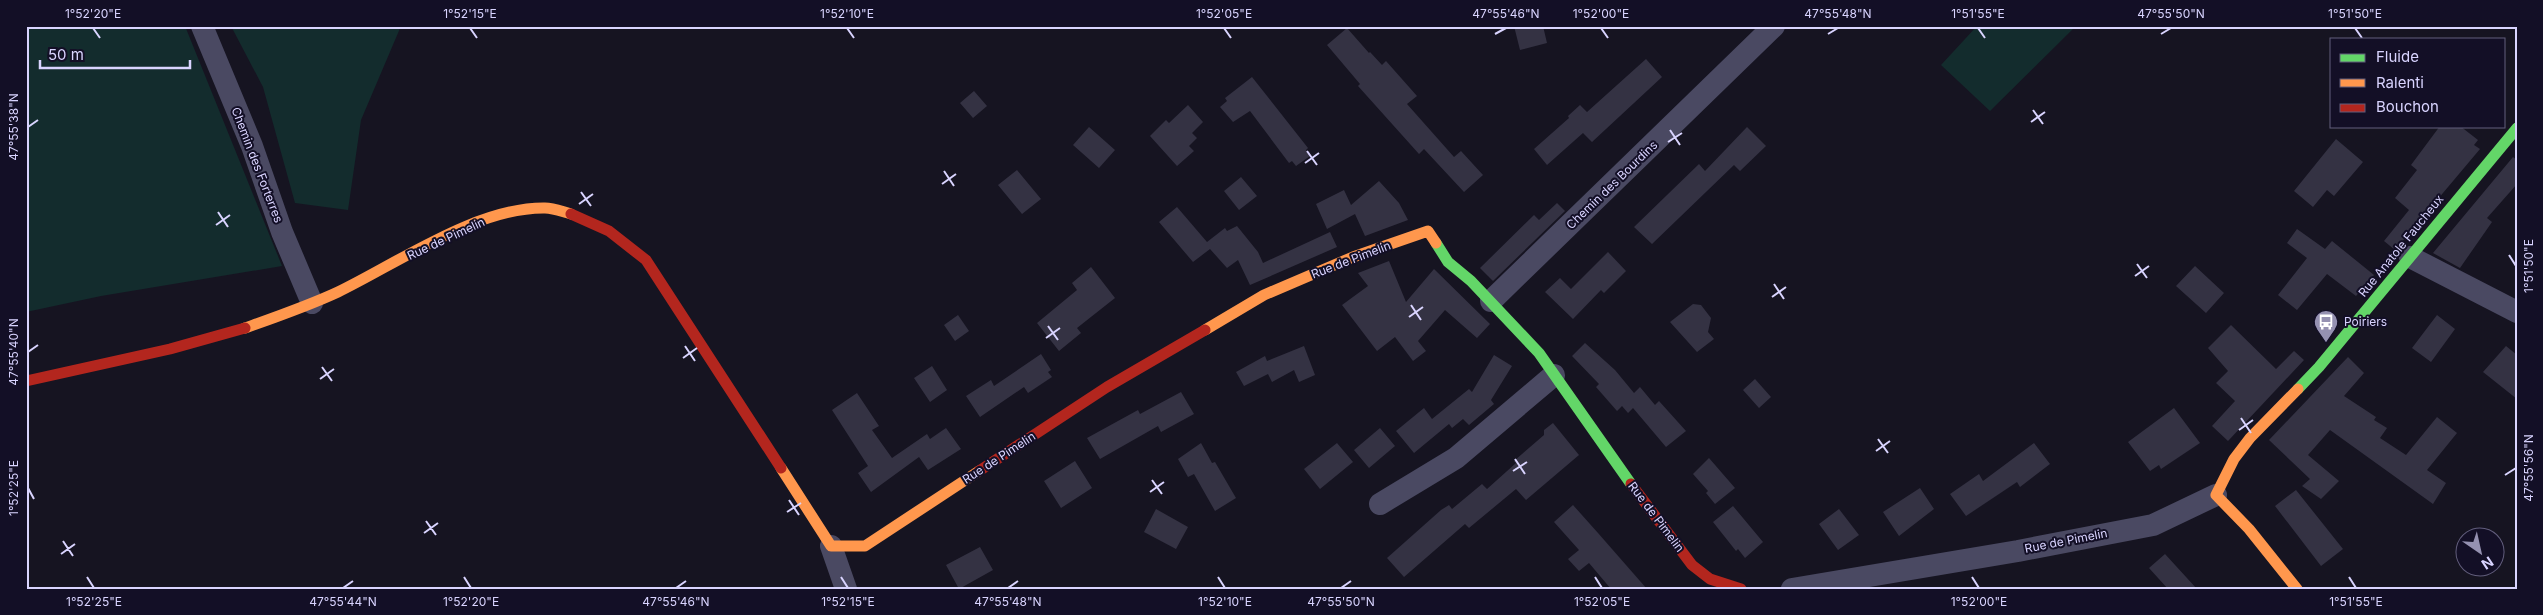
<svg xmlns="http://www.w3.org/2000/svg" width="2543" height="615" font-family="Inter,sans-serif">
<rect width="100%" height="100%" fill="#161421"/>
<path fill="#132c2d" d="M26,26h159l97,240 -181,30 -75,16z
M231,26h170l-40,94 -13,90 -53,-7 -32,-116z
M1977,26h99l-86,85 -49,-46z"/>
<path fill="#343243" d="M1514,26h29l4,17 -27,7z
M1347,28l22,25 1,-1 12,13 4,-4 31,35 -10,8 47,53 7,-6 22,24 -19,17 -40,-43 -5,5 -61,-68 2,-2 -33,-39z
M1646,59l16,18 -70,65 -9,-9 -36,32 -13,-16 35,-31 -1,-2 12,-11 7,7z
M1252,77l56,71 -2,2 4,6 -14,10 -4,-5 -3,2 -39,-52 -17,11 -13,-15 7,-6 -2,-3z
M974,91l13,15 -14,12 -13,-15z
M1188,105l15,17 -11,11 5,5 -8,8 5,5 -17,15 -27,-30 16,-16 3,3z
M2440,126h20l18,14 -4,5 6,4 -85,101 -11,-9 25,-31 -14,-12 22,-28 -6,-5z
M1089,127l26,23 -16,18 -26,-23z
M1747,127l19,19 -26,25 -6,-6 -82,79 -18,-17 65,-63 6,7z
M2336,139l27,23 -29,34 -7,-6 -14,17 -19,-16z
M2513,157l4,3v24l-30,34 5,4 -32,46 -27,-15z
M1017,170l24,29 -19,15 -24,-29z
M1241,177l16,19 -18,14 -15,-19z
M1379,181l20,22 9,17 -43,16 -10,-22 -28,15 -11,-25 28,-14 7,15z
M1557,203l8,8 -72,70 -13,-13 54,-53 5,5z
M1177,207l30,35 18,-14 2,3 10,-5 21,26 5,11 67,-31 7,15 -87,38 -12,-25 -11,8 -17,-19 -17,13 -34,-40z
M2297,229l28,20 7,-8 42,34 -18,21 -29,-22 -30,36 -19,-15 29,-37 -20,-15z
M1608,252l18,19 -22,22 -3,-3 -28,29 -28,-27 15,-14 11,11z
M1389,261l17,41 28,-33 56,55 -13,14 -32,-28 -27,31 8,10 -13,10 -18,-24 -18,14 -35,-46 26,-19 -10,-13z
M2195,266l29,27 -18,20 -30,-27z
M1091,267l24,31 -38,30 4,5 -22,18 -22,-28 40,-33 -5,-7z
M1693,304l8,1 10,13 -3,14 6,7 -17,13 -27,-30z
M958,315l11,16 -14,10 -11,-16z
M2437,315l18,14 -24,33 -19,-14z
M2231,325l45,44 18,-18 10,9 -76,81 -16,-15 23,-25 -19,-18 12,-12 -20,-23z
M1585,343l30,27 19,23 6,-6 15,18 4,-4 27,30 -20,16 -33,-39 -5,5 -6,-7 -5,5 -21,-24 3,-3 -27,-28z
M1304,346l11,29 -16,7 -5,-12 -22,12 -4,-8 -24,12 -8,-14 29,-16 2,5z
M2506,346l11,9v44l-34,-27z
M1041,354l10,16 -3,2 4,5 -24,16 -4,-6 -44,30 -14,-21 25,-16 3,6z
M1494,355l18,11 -21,34 3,4 -25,21 -6,-6 -11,9 -3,-4 -35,29 -18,-22 28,-23 8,11 37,-30 3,3z
M2348,357l16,16 -20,23 32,21 -2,3 13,8 -7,10 26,17 31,-38 20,16 -30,37 19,13 -13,21 -103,-74 -22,25 31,26 -18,18 -19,-13 8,-7 -41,-39z
M932,366l15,24 -17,12 -16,-24z
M1755,379l16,18 -12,11 -16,-18z
M1181,392l13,22 -33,18 -3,-6 -58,33 -13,-21 51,-28 2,4z
M857,393l22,33 -7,4 20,28 35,-24 3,5 16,-11 15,21 -33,21 -9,-13 -48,35 -13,-19 10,-7 -36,-56z
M2174,408l26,35 -39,26 -2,-4 -9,6 -22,-29z
M1553,423l26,32 -53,45 -10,-11 -47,39 -4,-4 -61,53 -17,-19 54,-48 8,-5 3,4 30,-25 5,5 29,-26 -2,-2 30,-26v-5z
M1380,428l15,18 -26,22 -15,-18z
M1201,443l11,20 3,-1 21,36 -21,13 -21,-37 -6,3 -10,-18z
M1337,443l16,19 -33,27 -16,-20z
M2034,443l16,21 -30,23 -3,-5 -51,34 -16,-22 29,-20 4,7z
M1709,458l26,30 -20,16 -9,-11 2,-2 -15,-17z
M1075,461l17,27 -31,20 -17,-27z
M1920,488l14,21 -35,27 -16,-24z
M2296,490l47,59 -22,17 -46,-60z
M1573,505l25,28 49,56h-36l-22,-26 -10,8 -11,-12 11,-9 -25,-28z
M1733,506l30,36 -18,16 -7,-9 -2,2 -23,-29z
M1156,509l32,18 -12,22 -32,-17z
M1839,509l20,26 -21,15 -19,-26z
M980,547l13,23 -34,19 -13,-24z
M2165,554l32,35h-29l-19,-21z"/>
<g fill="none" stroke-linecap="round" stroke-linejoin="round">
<path stroke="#4a4962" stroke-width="22" d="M202,26l50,120 30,86 30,71
M2410,257l107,55
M1491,301l283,-275
M1380,504l76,-46 98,-83
M831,546l15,43
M1792,589l226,-38 135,-26 63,-30"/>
<path stroke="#63d668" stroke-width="11" d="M1436,243l12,19 23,19 68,72 92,131
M2298,389l21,-22 198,-239"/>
<path stroke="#ff974d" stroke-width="11" d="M245,328c31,-11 63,-22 93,-36 60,-29 139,-85 207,-84 9,0 18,4 26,6
M1205,330l59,-35 89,-38 75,-26 8,12
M781,468l50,78h34l114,-75
M2297,589l-48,-60 -33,-34 18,-36 16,-21 48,-49"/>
<path stroke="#b3261e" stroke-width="11" d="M571,214l38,17 37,29 135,208
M26,381l144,-32 75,-21
M979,471l128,-84 98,-57
M1631,484l61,81 18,14 31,10"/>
</g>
<path fill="none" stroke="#d9d4ff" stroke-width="2" d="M93,28l7,10M470,28l7,10M847,28l7,10M1224,28l7,10M1601,28l7,10M1978,28l7,10M2355,28l7,10M1495,34l11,-6M1828,34l10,-6M2161,34l10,-6M2033,110l10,14M2031,122l14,-10M28,127l10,-7M1670,130l10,15M1668,142l14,-9M1307,151l10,14M1305,163l14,-10M944,171l10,15M942,184l14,-10M581,192l10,14M579,204l14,-10M218,212l10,15M216,225l14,-10M2509,255l7,11M2137,264l10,14M2135,276l14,-10M1774,284l10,15M1772,297l14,-10M1411,305l10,15M1409,317l14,-10M1048,326l10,14M1046,338l14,-10M685,346l10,15M28,352l10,-7M683,358l14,-10M322,367l10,14M320,379l14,-10M2241,418l10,15M2239,430l14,-10M1878,439l10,14M1876,451l14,-10M1515,459l10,15M1513,471l14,-9M2505,475l11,-7M1152,480l10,14M28,488l6,11M1150,492l14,-10M789,500l10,15M787,512l14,-9M426,521l10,14M424,533l14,-10M63,541l10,15M61,554l14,-10M87,577l7,11M464,577l7,11M841,577l7,11M1218,577l7,11M1595,577l7,11M1972,577l7,11M2349,577l7,11M343,588l10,-7M676,588l10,-7M1008,588l10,-7M1341,588l10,-7"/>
<defs>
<g id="bus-pin" transform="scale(1.25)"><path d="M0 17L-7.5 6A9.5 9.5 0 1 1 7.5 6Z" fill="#9591b1" stroke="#130f26"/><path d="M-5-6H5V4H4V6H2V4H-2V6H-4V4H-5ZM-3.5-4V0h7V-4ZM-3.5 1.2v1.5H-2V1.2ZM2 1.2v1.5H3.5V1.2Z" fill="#fff"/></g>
</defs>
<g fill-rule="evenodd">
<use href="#bus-pin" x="2326" y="322"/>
</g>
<g text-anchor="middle" stroke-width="4" stroke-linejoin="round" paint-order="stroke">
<g font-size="12" fill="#d9d4ff" stroke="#130f26">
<text transform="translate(257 165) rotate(69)" y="4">Chemin des Forterres</text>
<text transform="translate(1612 185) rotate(-44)" y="4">Chemin des Bourdins</text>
<text transform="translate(446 239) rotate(-25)" y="4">Rue de Pimelin</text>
<text transform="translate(2401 246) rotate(-51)" y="4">Rue Anatole Faucheux</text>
<text transform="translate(1351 260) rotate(-21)" y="4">Rue de Pimelin</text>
<text transform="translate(999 458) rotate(-33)" y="4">Rue de Pimelin</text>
<text transform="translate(1656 517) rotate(53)" y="4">Rue de Pimelin</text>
<text transform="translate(2066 541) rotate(-11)" y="4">Rue de Pimelin</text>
</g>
<g font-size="12" fill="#d9d4ff" stroke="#130f26" text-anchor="start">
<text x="2344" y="326">Poiriers</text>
</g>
</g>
<rect width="2543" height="615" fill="none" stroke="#130f26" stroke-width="55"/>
<rect x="2330" y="38" width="175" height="90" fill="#130f26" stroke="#625e7d"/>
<rect x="2340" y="54" width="25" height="8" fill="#63d668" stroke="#625e7d"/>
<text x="2376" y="62" font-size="15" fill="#d9d4ff">Fluide</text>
<rect x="2340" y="79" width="25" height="8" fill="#ff974d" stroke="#625e7d"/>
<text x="2376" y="88" font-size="15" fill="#d9d4ff">Ralenti</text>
<rect x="2340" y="104" width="25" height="8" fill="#b3261e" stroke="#625e7d"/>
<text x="2376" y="112" font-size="15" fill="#d9d4ff">Bouchon</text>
<g transform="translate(2480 552) rotate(146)"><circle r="24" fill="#130f26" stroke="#625e7d"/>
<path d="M0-4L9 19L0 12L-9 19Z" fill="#9591b1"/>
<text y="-8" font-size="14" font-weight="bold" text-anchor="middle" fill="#d9d4ff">N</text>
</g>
<path d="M40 60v8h150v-8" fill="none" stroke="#d9d4ff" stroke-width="2.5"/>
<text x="48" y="60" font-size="15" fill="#d9d4ff" stroke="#130f26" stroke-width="4" paint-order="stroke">50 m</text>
<rect x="28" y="28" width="2488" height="560" fill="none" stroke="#d9d4ff" stroke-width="2"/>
<g font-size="12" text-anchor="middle" fill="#d9d4ff">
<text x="93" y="18">1°52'20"E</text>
<text x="470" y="18">1°52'15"E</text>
<text x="847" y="18">1°52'10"E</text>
<text x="1224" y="18">1°52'05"E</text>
<text x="1506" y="18">47°55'46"N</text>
<text x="1601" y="18">1°52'00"E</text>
<text x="1838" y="18">47°55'48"N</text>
<text x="1978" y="18">1°51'55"E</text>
<text x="2171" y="18">47°55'50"N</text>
<text x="2355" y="18">1°51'50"E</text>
<text transform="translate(14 127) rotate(-90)" y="4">47°55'38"N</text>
<text transform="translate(2529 266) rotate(-90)" y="4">1°51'50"E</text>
<text transform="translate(14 352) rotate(-90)" y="4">47°55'40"N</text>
<text transform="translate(2529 468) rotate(-90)" y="4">47°55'56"N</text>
<text transform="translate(14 488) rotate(-90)" y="4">1°52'25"E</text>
<text x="94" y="606">1°52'25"E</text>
<text x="343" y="606">47°55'44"N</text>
<text x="471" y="606">1°52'20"E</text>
<text x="676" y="606">47°55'46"N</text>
<text x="848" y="606">1°52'15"E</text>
<text x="1008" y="606">47°55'48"N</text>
<text x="1225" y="606">1°52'10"E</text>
<text x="1341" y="606">47°55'50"N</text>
<text x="1602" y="606">1°52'05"E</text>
<text x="1979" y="606">1°52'00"E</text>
<text x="2356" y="606">1°51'55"E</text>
</g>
</svg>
